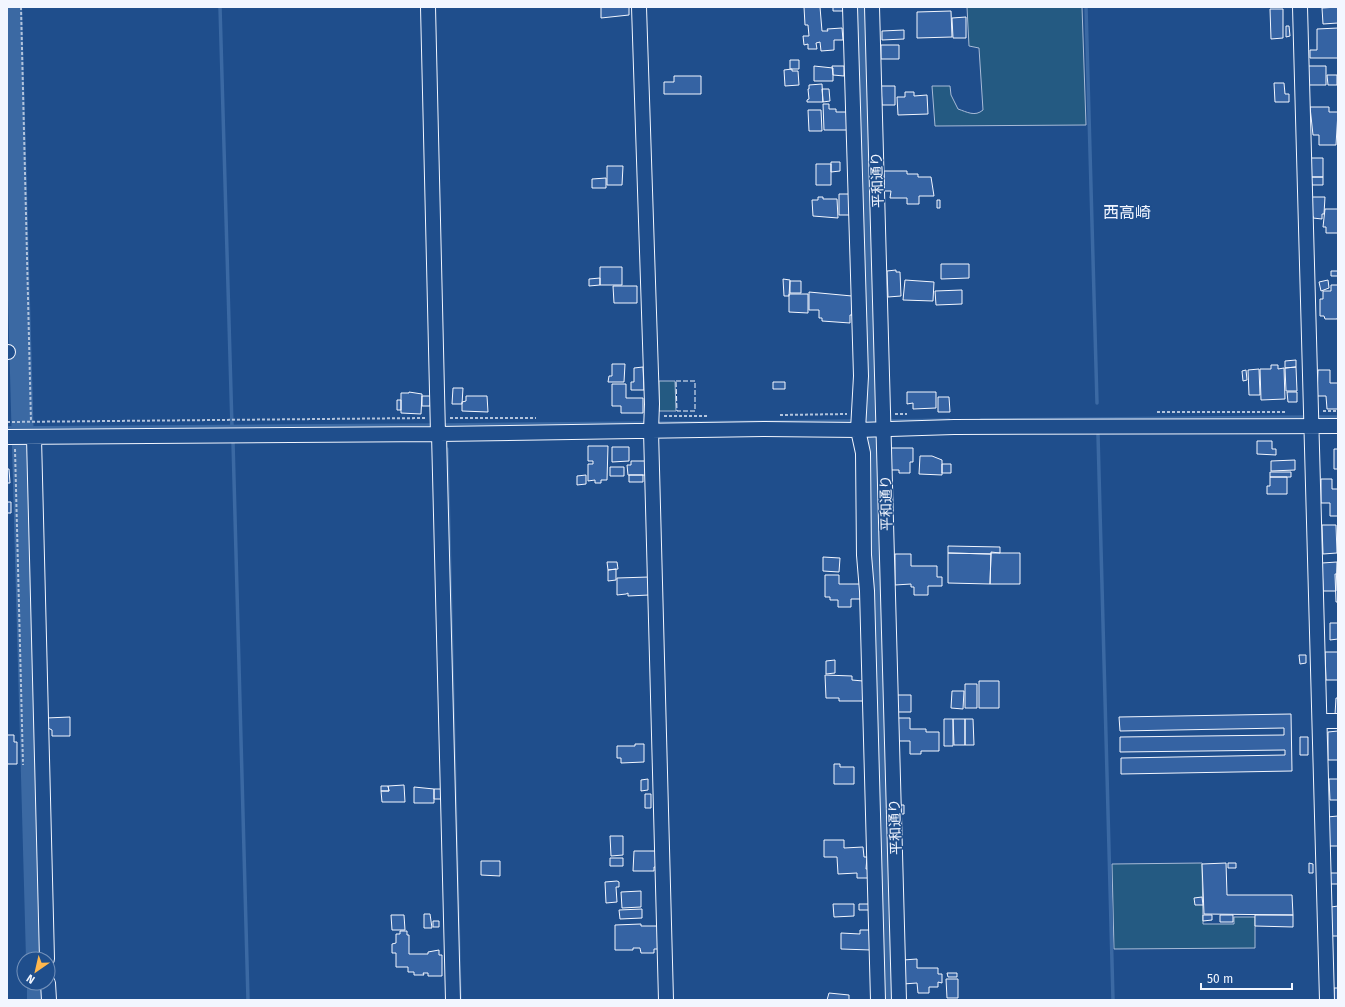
<svg xmlns="http://www.w3.org/2000/svg" width="1345" height="1007" font-family="'Fira Sans','Noto Sans JP',sans-serif">
<rect width="100%" height="100%" fill="#1f4e8c"/>
<path fill="#245a82" stroke="#a8bbd7" d="M967,7h115l4,118 -151,1 -3,-40h18l1,9 7,14c9,3 17,8 25,1l-4,-62 -10,-2z
M7,205h3l3,83h-6z
M659,381h16l1,30h-17z
M1202,863l1,61h31v-7h21v31l-141,1 -2,-85z"/>
<g fill="none" stroke-linecap="round" stroke-linejoin="round">
<path stroke="#3b69a3" stroke-width="3.5" d="M220,7l12,420
M1086,7l11,396
M7,64h5
M1315,417h23
M981,420l328,-3
M861,421h20
M887,421l62,-1
M655,423l200,-2
M441,425l208,-2
M7,428l428,-3
M1098,435l15,565
M233,442l15,558
M447,449l13,551"/>
<path stroke="#3b69a3" stroke-width="22" d="M11,7l26,952
M860,7l27,993
M38,983v17"/>
</g>
<path fill="#3563a3" stroke="#f2f6ff" d="M589,7h40v8l-28,3v-11z
M804,7h16l2,24h6l-1,-2 15,-1 1,12h-9v10l-13,1 -1,-9 -4,1 1,6h-9v-5l-4,1 -1,-9h6l-1,-11h-3z
M833,7h10v4h-10z
M1338,7v16l-15,1 -1,-16z
M1270,9h13v29l-12,1z
M951,11l1,26 -35,1v-26z
M966,17v21h-13l-1,-20z
M1286,26h3l1,10 -4,1z
M1338,28v30h-28v-8h7v-21z
M904,30v9l-22,1v-9z
M881,45h18v14h-18z
M790,60h9v9h-9z
M814,66l19,2v13h-19z
M832,66h12v10l-11,-1z
M1308,66h18v19h-18z
M792,69v2h6l1,14 -14,1 -1,-16z
M1327,75h10v10h-9z
M674,76h27v18h-37v-12h10z
M1274,83h10l1,11h4v8h-14z
M822,84l1,18h-16v-2l2,-1 -1,-10h1v-4z
M881,86h14v19h-13z
M822,89h7l1,12 -7,1z
M905,92h9v4l13,-1 1,19 -30,1 -1,-18h8z
M823,104h6v5h7v3h12l1,18h-25z
M1310,107h19v5h9l-2,33h-17v-10h-6z
M808,110h13l1,21h-13z
M1311,158h12v19h-12z
M831,162h9v9l-9,1z
M816,164h15v21h-15z
M607,166h16l-1,19h-15z
M884,171h23v3h11v3h13l3,19h-15v8h-12v-6h-17l1,-7h-7z
M1311,177h12v8h-11z
M606,178v10h-14v-9z
M839,194h13l-1,21h-12z
M818,197h5v2h14l1,19 -25,-2 -1,-16h6z
M1311,197h14l-1,17h-2v5l-9,-1v-2h-2z
M937,200h3v8h-3z
M1325,209h13v24h-12v-6h-3z
M941,264h28v14l-28,1z
M600,267h22v18h-22z
M896,270v2h4l1,24 -13,1 -1,-26z
M1331,271h7v5h-7z
M600,278v7l-11,1v-7z
M783,279l7,1 -1,16h-5z
M905,280l29,2 -1,19 -30,-1z
M1328,280l1,8 -8,3 -2,-9z
M790,281h11v12h-11z
M1331,285h7v31l-1,3h-12l-1,-3h-4v-17h3v-8h8z
M613,286h24v17h-23z
M962,290v14l-26,1 -1,-14z
M809,292l43,4v19h-2v8l-28,-2v-3h-3v-8h-10z
M789,294h19v19l-19,-1z
M1296,360v7l-11,1v-7z
M612,364h13l-1,18h-16l1,-6h3z
M1271,365h7v4l6,-1 1,31 -24,1 -1,-31h11z
M643,367l1,23h-13v-8h3v-14z
M1296,367l1,24h-11l-1,-23z
M1259,369l1,26h-11l-1,-25z
M1246,370l1,10 -4,1 -1,-10z
M1318,370h12v13h8v26h-11l-1,-13h-9z
M773,382h12v7h-12z
M612,384h14v14h17v15h-22v-7h-9z
M453,388h10l-1,16h-10z
M409,392l13,2 -1,20 -20,-1v-20h8z
M907,392h29v16l-23,1v-6l-6,1z
M1287,392h10v10h-9z
M422,396h9l-1,10h-8z
M466,396h21l1,16 -26,-1v-9l4,-1z
M938,397h11l1,15h-12z
M397,400h4v10h-4z
M1257,441h15v8h4v6l-19,-1z
M588,446h20l-1,34h-6v3h-6v-3l-7,1v-17h5v-3h-5z
M612,447h17v14l-17,1z
M891,448h22v14h-3v11h-11v-3h-8z
M1334,449h4v20h-4z
M920,456h12l10,4v15l-23,-1z
M1295,460v10l-24,1v-10z
M631,461h17v14h-20l-1,-10h4z
M942,464h9v9h-9z
M610,467h14v9h-14z
M7,469h2l1,14h-3z
M1270,472h21v5h-21z
M586,475v9l-9,1v-9z
M629,475h14v7h-14z
M1270,477h17v17h-20v-8h3z
M1321,479h11v10h6v27h-8v-13h-9z
M7,502h4v11h-4z
M1322,525h14l1,28 -14,1z
M948,546l52,1v6l-9,-1v2l-43,-1z
M948,553l43,1 -1,30 -42,-1z
M991,553h29v31h-30z
M895,554h16v12h26v11h5v9h-14v9h-14v-8h-3v-3l-16,1z
M823,557l17,1 -1,14 -16,-1z
M607,562h10l1,7 -10,1z
M1337,562l-1,29h-13l-1,-28z
M616,569v11l-8,1v-11z
M1335,574h3v28h-2z
M825,575h14v9h22v15h-10v8h-13v-7h-8v-3h-5z
M649,577v18l-21,1v-3l-2,1 -9,1v-17z
M1330,623h8v16l-8,1z
M1325,652h13v28h-12z
M1299,655h7v8l-6,1z
M835,660v13l-9,1v-13z
M825,675l27,1v4l11,1v20h-24v-3h-13z
M979,681h20v27h-20z
M965,684h12v24h-12z
M952,691h12l-1,18 -12,-1z
M897,695h14v17h-14z
M1336,698h2v17h-3z
M1291,714l1,57 -171,3v-16l164,-3v-5l-165,2v-15l164,-2v-7l-164,3 -1,-14z
M70,717v19h-18v-6l-6,-3v-9z
M897,718h13v11h16v3h13v19h-18v3h-11v-13h-13z
M944,719h9v27h-9z
M953,719h12v26h-11z
M965,719h8l1,26h-9z
M1338,731v29h-10v-28z
M7,735h7v7h3v22h-10z
M1300,737h8v18h-8z
M635,744h9v18l-23,1v-5h-4v-12h18z
M834,764h6v3h14v17h-20z
M648,779v11l-7,1v-11z
M1329,779h9v21h-8z
M404,785l1,17h-23l-1,-11h8l-1,-5z
M381,786h7l1,5h-8z
M414,787l20,2v14h-20z
M434,789h8v10h-8z
M645,794h6v14h-6z
M898,805h6v9h-6z
M1338,816v30h-10l-1,-29z
M610,836h13v19l-12,1z
M824,840h20v8l19,-1 1,10h3l-1,12h2v9h-11v-5l-19,1 -1,-17h-13z
M634,851h24v16h-4v4h-21z
M610,858h13v8h-13z
M481,861h19v15l-19,-1z
M1226,863l1,32h65l1,20 -89,-1 -2,-50z
M1228,863h8v5h-8z
M1309,863l4,1v9h-4z
M1330,873h8v11h-8z
M617,881l2,1v5h-3l1,15 -11,1 -1,-21z
M641,891v16l-19,1 -1,-16z
M1202,897l1,8h-8l-1,-7z
M833,904h21v12l-20,1z
M859,904h10l1,6h-11z
M1338,906v30h-6l-1,-29z
M642,909v9l-22,1 -1,-9z
M424,914h6l2,14h-8z
M391,915h13l1,15h-13z
M1203,915h9v5l-9,1z
M1220,915h13v7h-13z
M1255,915h38v12l-38,-1z
M433,921h6v6h-6z
M641,924v2h18v23h-5v4h-13l-1,-5h-7v2h-18v-25z
M860,930h11v20l-30,-1v-16l19,1z
M400,931h7v4h2v19h19v-2l11,-2v5h3v21h-14v-3h-5l1,2h-10v-3h-6v-5h-12v-14h-4v-9l4,-1v-9h4z
M917,959v9h21v6h4v9l-4,-1v5h-9v6h-11l-1,-10 -14,1v-24z
M947,973h10v4h-9z
M946,979h12v19h-11z
M1334,988h4v12h-4z
M829,993l20,2v5h-22z"/>
<g fill="none" stroke-linecap="round" stroke-linejoin="round">
<g stroke="#f2f6ff" stroke-width="16">
<path id="minor" d="M428,7l10,427
M639,7l13,397 -1,27 15,569
M850,7l11,369 -3,54 5,23 1,102 3,36 11,409
M872,7l27,993
M1300,7l27,993
M7,352h1
M439,434l14,566
M7,437l432,-3 325,-5 94,1 96,-3 384,-1
M34,438l13,521
M1320,721h18
M48,983l1,17"/>
</g>
<path stroke="#b3c4dc" stroke-width="2" stroke-dasharray="3 2" stroke-linecap="butt" d="M21,7l10,415
M1323,411h15
M1157,412h128
M895,414h12
M780,415l67,-1
M664,416h43
M450,418h86
M7,422l419,-4
M15,449l8,316"/>
<use href="#minor" stroke="#1f4e8c" stroke-width="14"/>
<path stroke="#f2f6ff" stroke-width="1" stroke-dasharray="5 2" stroke-linecap="butt" d="M676,381h19v30h-18z"/>
</g>
<g text-anchor="middle" stroke-width="3" stroke-linejoin="round" paint-order="stroke">
<g font-size="14" fill="#f2f6ff" stroke="#1f4e8c">
<text transform="translate(877 180) rotate(-92)" y="5">平和通り</text>
<text transform="translate(886 503) rotate(-91)" y="5">平和通り</text>
<text transform="translate(895 827) rotate(-92)" y="5">平和通り</text>
</g>
<g font-size="16" fill="#f2f6ff" stroke="#1f4e8c">
<text x="1127" y="218">西高崎</text>
</g>
</g>
<rect width="1345" height="1007" fill="none" stroke="#f2f6ff" stroke-width="16"/>
<g transform="translate(36 971) rotate(214)"><circle r="19" fill="#1f4e8c" stroke="#7391ba"/>
<path d="M0-3L7 15L0 10L-7 15Z" fill="#ffb74d"/>
<text y="-6" font-size="11" font-weight="bold" text-anchor="middle" fill="#f2f6ff">N</text>
</g>
<path d="M1201 983v6h91v-6" fill="none" stroke="#f2f6ff" stroke-width="2"/>
<text x="1207" y="983" font-size="12" fill="#f2f6ff" stroke="#1f4e8c" stroke-width="3" paint-order="stroke">50 m</text>
</svg>
